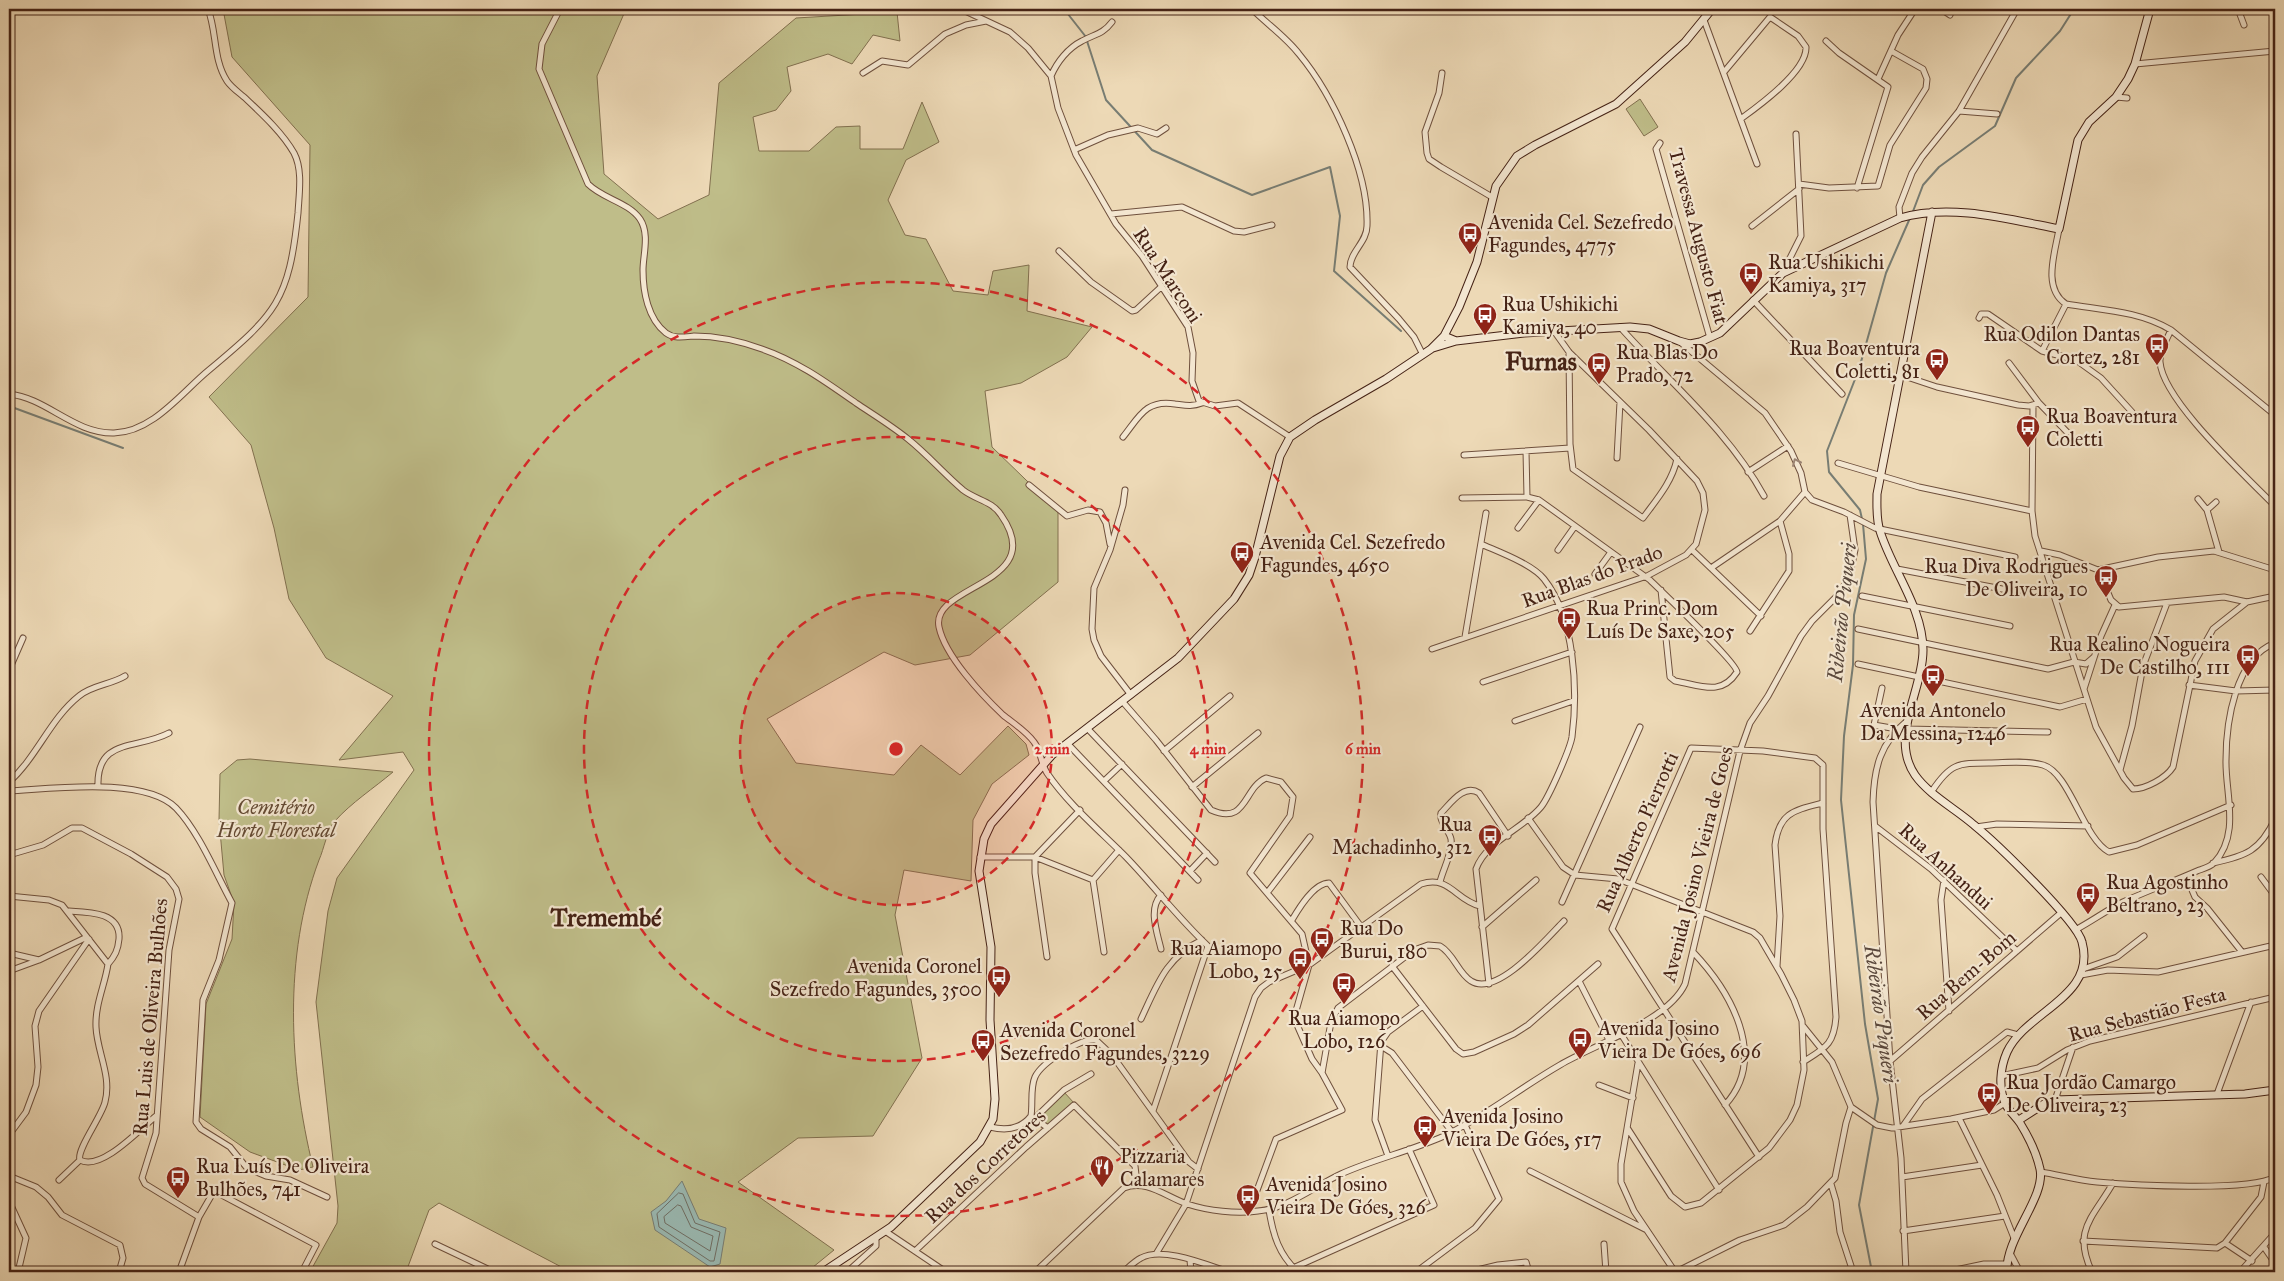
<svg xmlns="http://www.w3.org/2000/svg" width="2284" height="1281" font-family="'IM FELL Great Primer',serif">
<rect width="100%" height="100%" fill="#edd9b6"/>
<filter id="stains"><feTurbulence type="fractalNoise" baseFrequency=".004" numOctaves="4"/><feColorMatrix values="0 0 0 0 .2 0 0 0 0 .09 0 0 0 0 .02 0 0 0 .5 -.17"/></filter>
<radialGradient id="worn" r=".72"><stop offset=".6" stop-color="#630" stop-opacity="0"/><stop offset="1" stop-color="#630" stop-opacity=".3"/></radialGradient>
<path fill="#bfbd89" stroke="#82704f" d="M223,9h403l-29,67 7,98 54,45 51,-24 10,-112 77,-65 101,-6 3,29 -27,-6 -21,29 -24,-10 -41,13 4,24 -15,19 -23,7 6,34h50l27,-24 24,-1v23h43l19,-47 17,40 -33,18 -18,40 17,35 21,4 27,52 35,4 5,-24 36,-6 -2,46 65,16 -25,30 -46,26 -36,8 7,56 66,64v71l-88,73 -55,10 -31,-13 -117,67 29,44 98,12 27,-30 39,30 48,-49 18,18 3,11 -37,29 -19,36 -2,61 -67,-11 -9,45 27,143 -49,78 -75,2 -60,44 96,68 -27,22h-236l-132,-69 -10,7 -23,62h-88l-7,-2 26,-47 1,-17 -22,-204 12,-91 9,-33 77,-108 -11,-18 -64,8 54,-64 -67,-38 -37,-59 -15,-71 -23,-83 -42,-48 99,-100 2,-152 -78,-88z
M1640,99l18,28 -14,9 -18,-27z
M250,759l143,13c-19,16 -42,31 -58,49 -8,9 -11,28 -16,39 -36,96 -30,209 -6,307l-14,3 -49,-18 -50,-35 6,-113 26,-65 2,-36 -10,-28 -5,-55 1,-46 17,-14z
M1064,1092l10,11 -26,23 -12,-9z"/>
<path fill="#9ab9b2" stroke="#787d73" d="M682,1181l17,38 27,9 -6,36 -10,3 -55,-37 -4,-18 15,-11z"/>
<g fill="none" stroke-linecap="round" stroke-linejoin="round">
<path stroke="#706e64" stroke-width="1" d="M679,1193l4,1 12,29 25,9 -6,29h-4l-51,-34 -2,-13z
M678,1205l3,1 10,21 22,9 -3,15 -45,-28 -1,-6z"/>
<path stroke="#787d73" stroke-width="2" d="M1064,9l22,28
M1087,41l19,59 46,50 100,45 78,-28 10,49 -6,55 67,60
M1912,214l11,-29 16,-18 56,-41 21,-48 44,-47 14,-22
M9,406l114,42
M1862,519l-2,-9 -31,-38 -2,-21 32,-82 27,-96 24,-55
M1863,524l3,35 -12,56 -1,50 -9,71 -3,64 24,224 13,75 -19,106 13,67"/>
<g stroke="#6f503d" stroke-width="7">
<path id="street" d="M560,9l-18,35 -3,25 49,115c15,15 40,18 52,35 10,15 3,36 3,51 0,22 5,49 23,63 8,6 18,4 28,3 24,0 46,5 68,13 35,12 64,33 94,54 18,12 36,23 52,36 20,16 36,35 55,51 13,10 29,11 38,25 49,70 -71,69 -62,112 6,29 43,68 64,88 10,8 23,16 31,27 7,9 7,22 13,31 21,31 53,58 79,84 28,29 53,62 82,89l-55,165
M961,9l49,23 18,16 23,28 7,32 18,47 40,69 26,32 46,71 5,26 -1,28 7,20 16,5 23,-3 52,34
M1252,9c15,15 34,28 47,45 34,41 70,118 68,172 0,16 -17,26 -17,41l49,52 15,18 9,18
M1941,9l9,6
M2238,9l6,16
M1704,20l53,144
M1826,41l13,12 49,34 -31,101
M2135,64l140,-13
M1724,72l46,-55 28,19 8,11c1,24 -46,58 -64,71
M863,73l19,-12 26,4 37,-31 21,-9 20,-4
M1442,73l-3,20 -14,39 2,21 2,6 12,8 51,30
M1051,76c6,-14 17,-28 31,-35 13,-7 21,-7 30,-19
M1878,79l20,-44 17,-26
M2116,97l11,1
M1959,111l38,3
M1660,143l-4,6 54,189
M1074,150l34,-15 30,-7 19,6 9,-6
M1799,184l30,4 49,-2 12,-41 36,-57 1,-9 -4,-10 -32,-18
M1111,214l71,-7 52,24 10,1 28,-7
M1900,218l-1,-11 13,-34 10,-16 37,-46 58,-102
M1752,226l47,-37
M2059,229c-4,24 -17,59 7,75 36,6 74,7 105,26l104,85
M1059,251l32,31 41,29 4,-1 25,-23
M1783,272l18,-36 -5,-102
M1753,300l89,94
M1979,318l2,-4h7l54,37 34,9 25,18 31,34
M1620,327c49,55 108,103 144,169
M2171,330c-4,9 -12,21 -11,32 3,39 86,114 115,144
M1679,341l86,72 26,38 10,22 4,19 7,8 32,12 31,16 140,29
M2042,351l24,-47
M1569,352l1,92 3,25 70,49c14,-19 29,-36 34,-59
M2009,363l30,40 28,29
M1901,375l36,12 81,18 11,1 10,-3
M9,394c38,4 65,40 105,39 39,-1 68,-41 95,-63 67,-56 80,-69 89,-157 1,-19 5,-43 -4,-60 -12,-21 -33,-40 -50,-56 -6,-5 -13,-10 -17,-16 -14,-21 -10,-49 -19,-72
M2033,406l-1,105 3,25 61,191 28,51 9,11c13,0 33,-11 40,-22l22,-106 18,-32 34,-27
M1123,437c16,-20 23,-38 52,-33 9,1 17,3 27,-1
M1526,451l1,46
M1464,455l106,-7
M1617,458l3,-56
M1838,463l81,24 113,24
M1748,472l40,-26
M1029,485l38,31 21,-6 12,2 6,11 4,21
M1125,490l-2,15 -13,45 -16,38 -2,41 2,11 7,16 30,39
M1462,498l65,-1 12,3 111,80c12,12 87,83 87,92 -16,25 -37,13 -62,9l-5,-4 -9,-87
M2198,499l9,11 12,42
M2207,510l9,-8
M1518,528l21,-28
M1481,544c18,8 51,20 63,35 31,39 34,111 28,158 -2,12 -23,60 -31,70 -18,22 -55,34 -65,62l13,115
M1558,550l17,-24
M1692,550l69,66
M2041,551l19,4 38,15 60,-13 56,-6 61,19
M1711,568l69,-47 25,-29
M1897,569l121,23
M2098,570l13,30 8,7 105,-10 23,5 28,-6
M1595,574l16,-22
M1862,596l148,30
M1858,629l190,40 26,-7 12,2 8,-7
M1750,631l39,-60v-17l-9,-33
M1465,637l21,-124
M1432,649l215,-73 39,-21 10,-11 9,-34 -2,-17 -6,-12 -48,-51 -80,-78 -15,-21
M1858,664l202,43 27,-8
M9,670l14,-32
M1483,682l89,-30
M2189,685l47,6 39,-1
M1882,688l-8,37 23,4
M2084,689l17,-53 14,-31
M1122,701l34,39 55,70c36,16 32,-22 55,-32l15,4 12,15 -3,19 -40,57 52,61 7,31 -15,53 18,41 10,14 9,-51 7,-14 76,-58 14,-5 12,1c14,8 18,27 31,35 26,17 76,-43 93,-60
M1515,721l58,-20
M1087,728l128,134
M1907,729l141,3
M1067,743l131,137
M1164,751l66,-55
M2120,770l12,-44 11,-60 24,-63
M1104,781l18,-17
M9,782c28,-25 41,-63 70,-86 13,-11 31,-11 46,-20
M98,787c-2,-50 39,-37 71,-54
M1192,787l66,-54
M9,791c42,-2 135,-15 167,17 23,24 40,66 56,95l-13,57 -16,40 -7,122 5,7 29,18 17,21 19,8 24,4 37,17
M1932,791c18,-27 25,-28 57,-28 16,0 38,-3 54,2 27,8 40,73 66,87l28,-7 94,-40
M1528,818l35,49 12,8 43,4 135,53 7,6 21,36 13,26 8,21 2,49 -7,35 -7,15 -21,28 -68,55 -16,4 -14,-11 -43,-67
M1875,826l56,43 86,82
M1976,827l21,-3 91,2
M9,855l34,-10 29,-17h10l49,26 36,23 9,12 3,10 -10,51 -13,183 -14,45 3,6 54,33
M980,857h55l58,23
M2213,863c33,-7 47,-12 62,-44
M1190,871l17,-18
M2186,876l9,21 12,11 35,44
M2261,877l14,19
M1944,880l-3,20 8,111
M1440,882c3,-13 13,-30 11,-43 -2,-9 -12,-17 -10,-26 9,-9 23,-30 38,-20l29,43
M1267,893l43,-56
M9,896l40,4 13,5 46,59c-3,21 -13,40 -12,63 1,25 16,49 9,75 -3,14 -29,48 -25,58
M1562,902l78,-175
M69,911c20,1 52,1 50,28 -1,11 -4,17 -11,25
M1292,920c7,-12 22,-37 37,-37l33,45
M1482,927l54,-47
M2077,929c15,-8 30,-19 46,-27 24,-11 49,-20 74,-31 5,-2 13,-4 17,-8 27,-29 11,-70 12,-103 0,-37 9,-102 49,-117
M1161,949c-4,-17 -13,-40 0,-54
M1104,952l-11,-72 26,-30
M1693,952c37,39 76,105 32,153
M9,953l30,7 48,-23
M1047,957l-12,-84v-16l45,-47
M1392,966l64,83 7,5 11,-2 40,-18 14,-9 70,-61
M1777,966l3,-50 -5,-71c4,-33 20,-35 48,-42
M2083,969l34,-12 27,-21
M9,971l30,-11
M2081,975l27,-5 50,2 117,-27
M1579,981l30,59
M1141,1019c16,-34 25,-62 61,-79
M1803,1026l29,36 19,45 26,18 15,3 59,-9 43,-9 11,-7
M1621,1034l98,156
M1381,1046l11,7 60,79
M1890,1061l172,-149
M1638,1063l-17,101v18l13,29 41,61
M2001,1076l37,-8 29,-18 23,-9 185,-44
M1599,1085l34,13
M2217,1094l34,-92
M2055,1100l18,-53
M1032,1117l16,11
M1959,1118l38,77 17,43
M1034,1119l30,-29 27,-16
M1903,1126l19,-27 85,-67 11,3
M990,1127c16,4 31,2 41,-11 2,-12 -1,-28 4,-39 7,-15 46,-39 61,-37l16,15 77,107 9,7
M9,1135l17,-23 10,-27 2,-18 -3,-41 4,-15 50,-72
M1388,1156l-13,-36 6,-78 7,-10 35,-26
M1759,1157l-147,-228 79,-181 72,3 52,7 8,7v64l13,188c-2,28 -11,31 -33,45
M80,1160c21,12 61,-32 76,-44
M1530,1171l115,58
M2041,1172c18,3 37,8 56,10 33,3 153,10 178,-5
M9,1176l27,11 12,10 14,18 58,30 3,13 -4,14
M1902,1177l80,-12
M59,1180l21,-20
M1831,1184l5,17 4,31 13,40
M9,1201l17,37 -8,34
M1269,1210c4,25 10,45 29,62
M1249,1212l27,-73 66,-29 -20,-37
M885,1231l61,41
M1903,1231l102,-15
M2083,1241l134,7 8,-5 36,-46 3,-15
M2225,1243l27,18
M435,1244l59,28
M1604,1244l2,28
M2264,1247l11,16
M915,1251l111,-104 48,-42 61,61 2,18
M2010,1253l10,19
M1156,1254l30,-50 69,-207 6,-9 8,-6 40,-17 112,-81c29,-9 34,16 59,22
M1190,1260l1,12
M1293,1268l141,-63 -25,-56
M179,1272l20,-55 15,-26 102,54 -14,27
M847,1272l29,-26v-9
M1035,1272l89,-84c23,-9 42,9 63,16 22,7 49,10 71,7 29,-2 57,-25 83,-37 33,-15 70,-23 103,-38 42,-20 76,-48 116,-71 35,-21 108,-44 125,-81l55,-233 10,-28 18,-27 33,-60 11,-15 26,-26 11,-17 6,-28 -5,-35
M1123,1272c6,-5 12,-11 18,-14 22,-12 66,7 88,14
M1416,1272l59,-44 24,-29 -34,-74
M1469,1272l29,-7 28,-3 3,10
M1676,1272l64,-32 44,-15 23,-18 28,-29 11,-55 5,-16
M1906,1272l-5,-114 -11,-97 -17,-259c1,-34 7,-59 34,-81
M1946,1272l38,-8h23
M2092,1272c-20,-42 1,-54 21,-89
M2240,1272l35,-39"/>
</g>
<g stroke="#452215" stroke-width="9">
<path id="secondary" d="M1932,212l-55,282c0,12 -1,25 3,37 12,39 43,77 43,119 0,40 -34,87 -8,125 14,20 41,34 59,50 21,17 103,96 108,117 15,55 -56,69 -75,110 -7,16 -9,37 -1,53 4,7 10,12 14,18 8,13 17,32 20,46 6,28 -35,69 -33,103
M1444,336l12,5 68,-8 106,-6 19,2 30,12 11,3 10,-2 20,-9 63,-60 117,-55c50,-15 108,1 159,11l19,-89 11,-18 27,-25 12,-18 7,-15 15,-55
M1433,348l23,-7
M2019,1120l25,-16 11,-4 190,-6 30,-4
M823,1272l68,-45 89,-85 13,-23 2,-20 -5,-79 1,-73 -12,-76 5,-32 7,-15 61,-69 126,-97 56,-59 15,-24 6,-18 25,-101 10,-19 25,-17 71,-41 45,-30 13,-13 15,-29 18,-45 19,-76 21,-30 18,-11 81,-41 69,-62 27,-33"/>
</g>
<use href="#street" stroke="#f3e6d0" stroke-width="5"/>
<use href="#secondary" stroke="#f3e6d0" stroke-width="7"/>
</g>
<defs><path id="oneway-chevron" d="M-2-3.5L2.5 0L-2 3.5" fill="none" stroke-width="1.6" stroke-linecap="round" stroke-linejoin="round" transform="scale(1.25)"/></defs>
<use stroke="#9c8472" href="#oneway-chevron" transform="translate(1796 462) rotate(-114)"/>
<circle cx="896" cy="749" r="156" fill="#d62828" fill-opacity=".12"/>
<g fill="none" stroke="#d62828" stroke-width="2.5" stroke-dasharray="9 6">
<circle cx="896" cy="749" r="156"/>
<circle cx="896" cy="749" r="312"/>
<circle cx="896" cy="749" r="467"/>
</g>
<defs>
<g id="bus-pin" transform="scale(1.25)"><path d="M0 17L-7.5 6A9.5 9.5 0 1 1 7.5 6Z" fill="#8f2418" stroke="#f3e6d0"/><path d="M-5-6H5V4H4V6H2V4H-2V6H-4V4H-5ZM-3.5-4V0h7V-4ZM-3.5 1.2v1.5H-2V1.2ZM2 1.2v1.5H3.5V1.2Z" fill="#fff"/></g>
<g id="restaurant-pin" transform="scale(1.25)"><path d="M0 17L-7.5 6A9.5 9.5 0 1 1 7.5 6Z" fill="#8f2418" stroke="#f3e6d0"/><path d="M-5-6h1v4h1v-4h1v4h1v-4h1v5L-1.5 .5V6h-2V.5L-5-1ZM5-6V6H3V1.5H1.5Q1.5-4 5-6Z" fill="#fff"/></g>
</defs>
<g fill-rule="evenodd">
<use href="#bus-pin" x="1470" y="234"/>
<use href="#bus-pin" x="1751" y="274"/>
<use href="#bus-pin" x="1485" y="315"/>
<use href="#bus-pin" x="2157" y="345"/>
<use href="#bus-pin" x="1937" y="360"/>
<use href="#bus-pin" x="1599" y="364"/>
<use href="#bus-pin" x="2028" y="427"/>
<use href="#bus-pin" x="1242" y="553"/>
<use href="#bus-pin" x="2106" y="577"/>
<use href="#bus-pin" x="1569" y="619"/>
<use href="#bus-pin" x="2248" y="656"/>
<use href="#bus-pin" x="1933" y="676"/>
<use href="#bus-pin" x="1490" y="836"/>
<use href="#bus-pin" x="2088" y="894"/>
<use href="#bus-pin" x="1322" y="939"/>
<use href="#bus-pin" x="1300" y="959"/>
<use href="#bus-pin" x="999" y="977"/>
<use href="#bus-pin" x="1344" y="984"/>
<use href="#bus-pin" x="1580" y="1039"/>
<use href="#bus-pin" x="983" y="1041"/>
<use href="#bus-pin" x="1989" y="1094"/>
<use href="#bus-pin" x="1425" y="1127"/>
<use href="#restaurant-pin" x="1102" y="1167"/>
<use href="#bus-pin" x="178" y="1178"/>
<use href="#bus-pin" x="1248" y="1196"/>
</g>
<g text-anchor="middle" stroke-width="4.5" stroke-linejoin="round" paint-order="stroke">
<g font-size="20" fill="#452215" stroke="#f3e6d0" text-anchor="start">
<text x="1488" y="229">Avenida Cel. Sezefredo<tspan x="1488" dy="23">Fagundes, 4775</tspan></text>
<text x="1768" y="269">Rua Ushikichi<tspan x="1768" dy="23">Kamiya, 317</tspan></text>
<text x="1502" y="311">Rua Ushikichi<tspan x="1502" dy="23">Kamiya, 40</tspan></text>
<text x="2140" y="341" text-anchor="end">Rua Odilon Dantas<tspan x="2140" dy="23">Cortez, 281</tspan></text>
<text x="1920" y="355" text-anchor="end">Rua Boaventura<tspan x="1920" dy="23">Coletti, 81</tspan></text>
<text x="1616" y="359">Rua Blas Do<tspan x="1616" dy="23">Prado, 72</tspan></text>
<text x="2046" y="423">Rua Boaventura<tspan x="2046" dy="23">Coletti</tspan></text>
<text x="1260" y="549">Avenida Cel. Sezefredo<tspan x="1260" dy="23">Fagundes, 4650</tspan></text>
<text x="2088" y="573" text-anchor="end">Rua Diva Rodrigues<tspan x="2088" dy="23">De Oliveira, 10</tspan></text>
<text x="1586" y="615">Rua Princ. Dom<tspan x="1586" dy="23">Luís De Saxe, 205</tspan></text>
<text x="2230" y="651" text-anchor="end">Rua Realino Nogueira<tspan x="2230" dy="23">De Castilho, 111</tspan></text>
<text x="1933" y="717" text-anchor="middle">Avenida Antonelo<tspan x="1933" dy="23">Da Messina, 1246</tspan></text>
<text x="1472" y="831" text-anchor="end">Rua<tspan x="1472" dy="23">Machadinho, 312</tspan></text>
<text x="2106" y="889">Rua Agostinho<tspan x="2106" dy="23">Beltrano, 23</tspan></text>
<text x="1340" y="935">Rua Do<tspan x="1340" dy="23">Burui, 180</tspan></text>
<text x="1282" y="955" text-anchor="end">Rua Aiamopo<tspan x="1282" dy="23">Lobo, 25</tspan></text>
<text x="982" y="973" text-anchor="end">Avenida Coronel<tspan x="982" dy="23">Sezefredo Fagundes, 3500</tspan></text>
<text x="1344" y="1025" text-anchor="middle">Rua Aiamopo<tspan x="1344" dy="23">Lobo, 126</tspan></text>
<text x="1598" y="1035">Avenida Josino<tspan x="1598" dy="23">Vieira De Góes, 696</tspan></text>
<text x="1000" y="1037">Avenida Coronel<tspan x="1000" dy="23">Sezefredo Fagundes, 3229</tspan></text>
<text x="2006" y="1089">Rua Jordão Camargo<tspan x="2006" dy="23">De Oliveira, 23</tspan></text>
<text x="1442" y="1123">Avenida Josino<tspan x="1442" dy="23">Vieira De Góes, 517</tspan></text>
<text x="1120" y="1163">Pizzaria<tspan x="1120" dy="23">Calamares</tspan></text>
<text x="196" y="1173">Rua Luís De Oliveira<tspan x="196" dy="23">Bulhões, 741</tspan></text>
<text x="1266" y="1191">Avenida Josino<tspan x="1266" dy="23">Vieira De Góes, 326</tspan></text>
</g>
<g font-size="20" fill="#452215" stroke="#f3e6d0">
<text transform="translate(1699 236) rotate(75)" y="7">Travessa Augusto Fiat</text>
<text transform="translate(1168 275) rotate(57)" y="7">Rua Marconi</text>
<text transform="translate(1592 576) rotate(-20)" y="7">Rua Blas do Prado</text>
<text transform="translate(1637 832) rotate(-66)" y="7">Rua Alberto Pierrotti</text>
<text transform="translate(1697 864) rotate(-76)" y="7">Avenida Josino Vieira de Goes</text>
<text transform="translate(1946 866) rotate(42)" y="7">Rua Anhandui</text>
<text transform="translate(1966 975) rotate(-41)" y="7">Rua Bem-Bom</text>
<text transform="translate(2147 1014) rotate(-15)" y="7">Rua Sebastião Festa</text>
<text transform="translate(150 1017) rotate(-85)" y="7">Rua Luis de Oliveira Bulhões</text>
<text transform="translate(985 1166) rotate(-43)" y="7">Rua dos Corretores</text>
</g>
<g font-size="20" font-style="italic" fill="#644932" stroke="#f3e6d0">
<text x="276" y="814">Cemitério<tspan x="276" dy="23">Horto Florestal</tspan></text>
</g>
<g font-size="21" font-style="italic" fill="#5a483c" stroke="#f3e6d0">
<text transform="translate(1842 612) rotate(-84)" y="7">Ribeirão Piqueri</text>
<text transform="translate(1881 1014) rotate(82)" y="7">Ribeirão Piqueri</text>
</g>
<g font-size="25" font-weight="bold" fill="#452215" stroke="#f3e6d0">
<text x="1541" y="370">Furnas</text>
<text x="606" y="926">Tremembé</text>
</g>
</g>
<circle cx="896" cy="749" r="8" fill="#d62828" stroke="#f3e6d0" stroke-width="2.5"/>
<g font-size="15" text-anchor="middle" font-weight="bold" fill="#d62828" stroke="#f3e6d0" stroke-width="4.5" stroke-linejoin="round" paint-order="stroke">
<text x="1052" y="754">2 min</text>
<text x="1208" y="754">4 min</text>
<text x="1363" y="754">6 min</text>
</g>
<rect width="2284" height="1281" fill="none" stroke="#edd9b6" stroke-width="30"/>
<rect x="10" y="10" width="2264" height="1261" fill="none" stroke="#452215" stroke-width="2.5"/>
<rect x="15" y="15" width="2254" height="1251" fill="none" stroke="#452215"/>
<rect width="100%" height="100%" filter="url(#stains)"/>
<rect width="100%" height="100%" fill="url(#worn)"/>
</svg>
